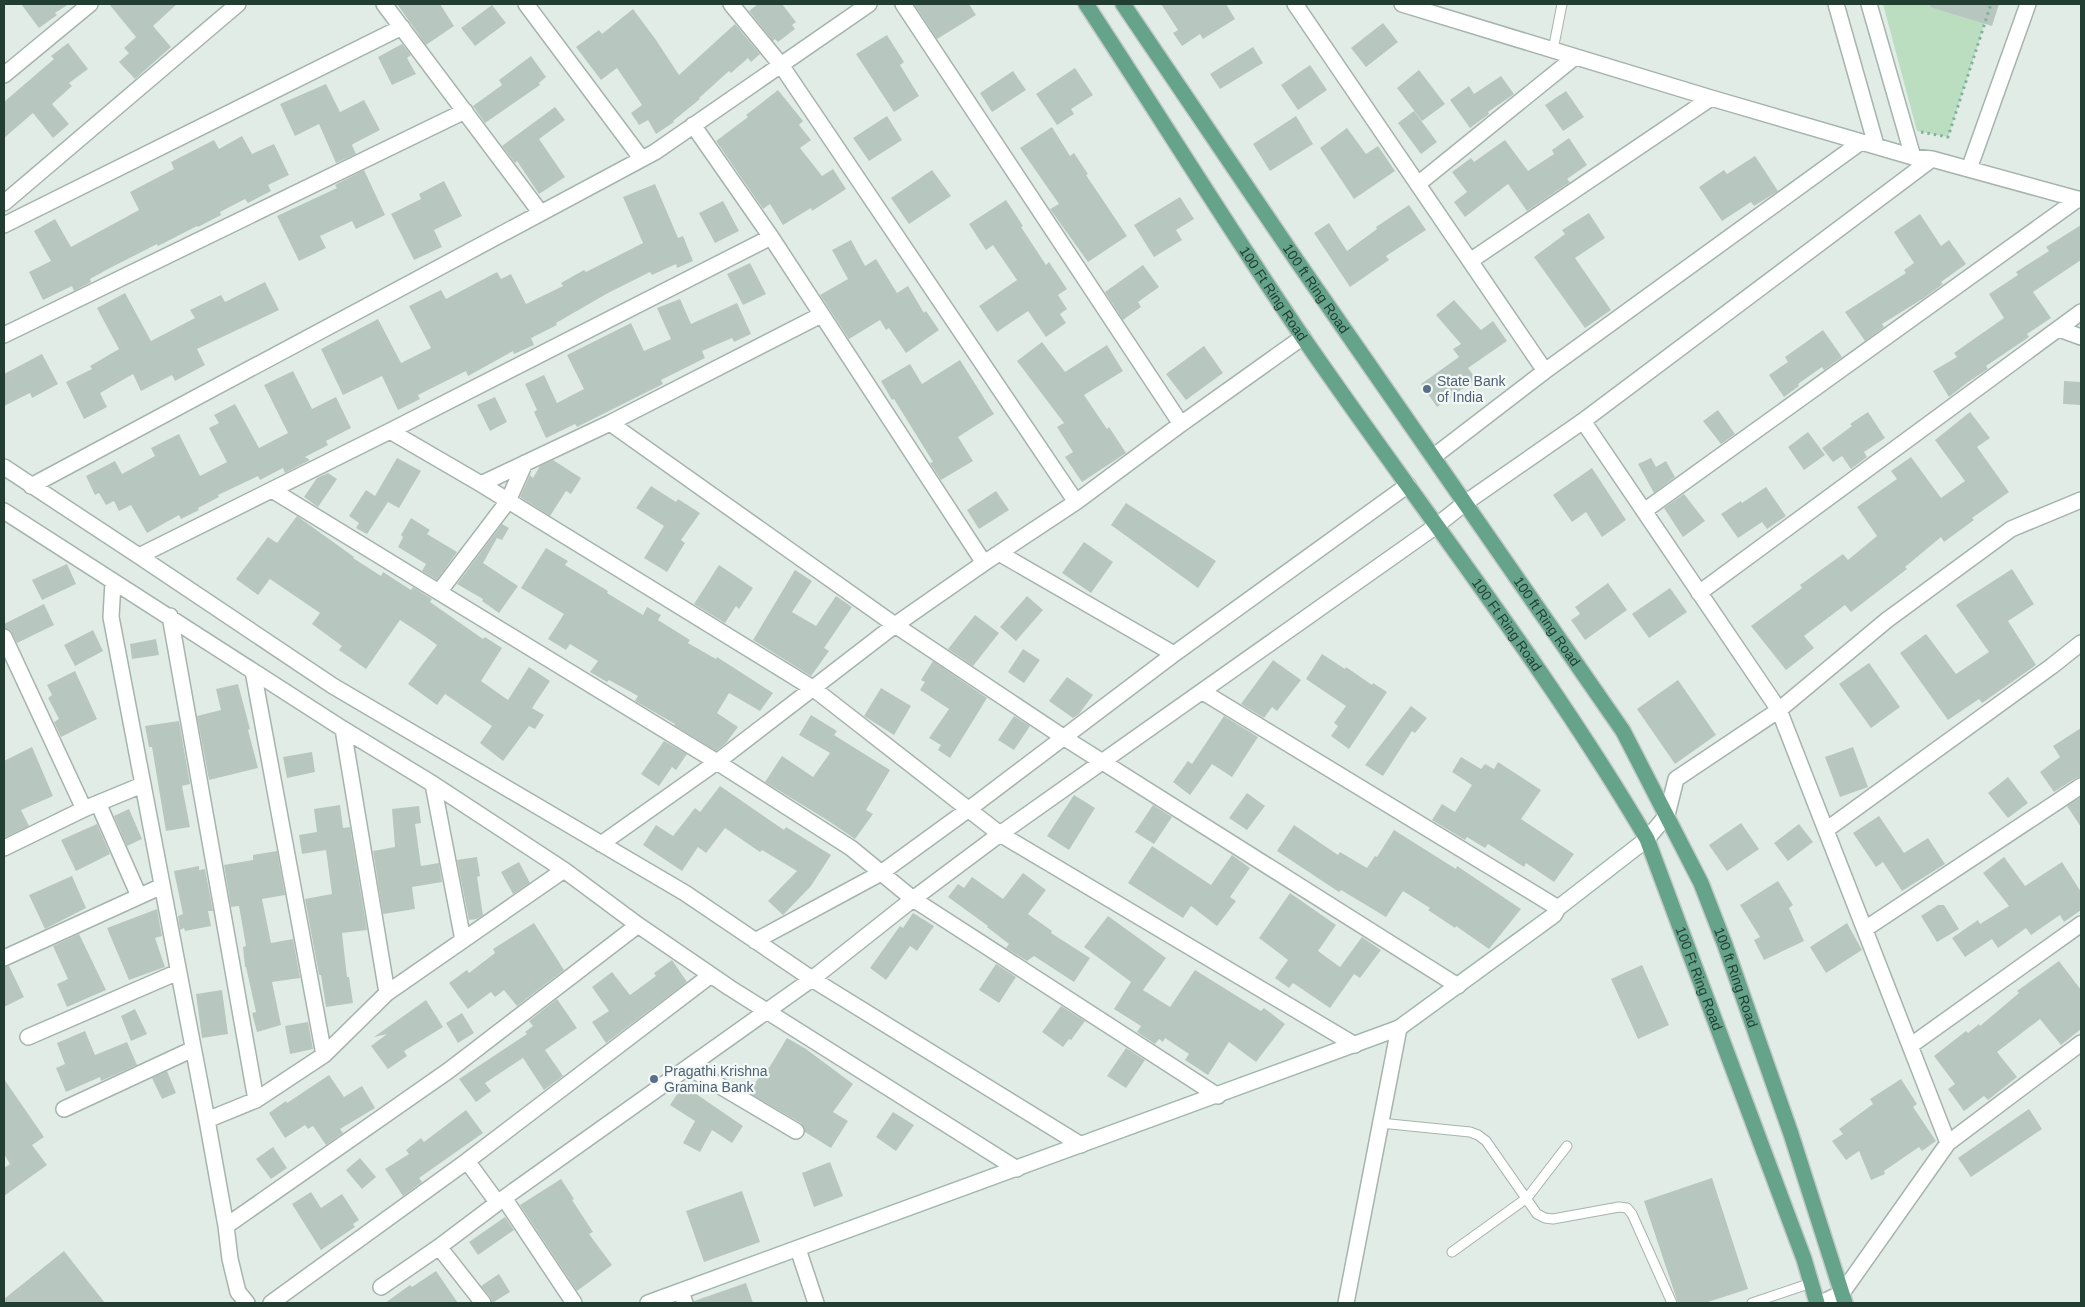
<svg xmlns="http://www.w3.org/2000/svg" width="2085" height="1307" font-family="Arial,sans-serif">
<rect width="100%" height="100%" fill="#e2ece6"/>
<path fill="#bbdec0" d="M1883,4h108l-43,133 -31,-6z"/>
<path fill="#b7c7bf" d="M21,4h48l-14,9 2,2 -18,13z
M109,4h68l-24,22 18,21 -36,32 -16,-17 10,-9 -5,-5 12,-11z
M397,4h43l14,22 -28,19z
M758,4h24l14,18 -4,3 3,4 -17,13 -3,-3 -2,2 -24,-30z
M914,4h55l7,11 -39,24z
M1161,4h65l9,15 -32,20 -3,-5 -18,12 -9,-13 5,-3z
M1931,4h68l-7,22 -62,-19z
M492,5l14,18 -31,23 -14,-18z
M633,9l23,31 23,35 56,-51 25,30 -9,8 -3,-4 -17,15 -2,-2 -30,27 1,1 -27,22 1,1 -18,12 -8,-14 -9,5 -8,-12 11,-8 -25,-37 -16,12 -25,-33 23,-17 3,4z
M1383,23l15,19 -32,25 -15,-19z
M887,35l17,27 -4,3 19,31 -25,16 -38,-58z
M68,43l20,26 -19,14 3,3 -20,18 17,20 -16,14 -20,-25 -29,25v-36l50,-43 -3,-3z
M402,44l9,11 -4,3 9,16 -24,11 -14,-28z
M1253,47l10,16 -43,26 -10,-15z
M531,56l15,21 -7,6 1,2 -55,38 -12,-17 29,-21 -3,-5z
M1310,65l17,25 -29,20 -17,-25z
M1075,68l18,27 -22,14 3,5 -17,11 -21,-31z
M1419,70l26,34 -23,17 -25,-33z
M1013,71l13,19 -34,22 -12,-19z
M1501,76l13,18 -26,18 1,2 -19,14 -20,-28 19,-14 5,8z
M326,84l14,28 24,-12 16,30 -27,14 -1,1 4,9 -20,9 -17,-39 -24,12 -15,-32z
M778,90l25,31 -4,4 12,15 -11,8 22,28 11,-7 13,20 -34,22 -1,-3 -28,17 -13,-21 -7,5 -47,-68 32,-24 -2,-2z
M1566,91l18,26 -21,14 -18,-26z
M555,107l10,13 -26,19 26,38 -26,17 -22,-33 -2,2 -13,-17z
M1414,111l23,31 -16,12 -23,-31z
M887,116l15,24 -33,21 -16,-23z
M1296,116l17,28 -43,27 -17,-27z
M1052,127l18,29 4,-3 14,21 -2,1 41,61 -39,26 -38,-53 9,-5 -39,-56z
M1347,128l19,26 12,-8 17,25 -41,28 -34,-51z
M242,136l10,18 22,-10 15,31 -21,10 3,6 -23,12 -3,-4 -25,13 1,3 -23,12 -1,-1 -39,20 -1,-2 -49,25 -18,10 1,3 -17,9 -2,-5 -29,14 -14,-28 22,-11 -17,-30 21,-12 16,28 68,-37 -9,-18 44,-23 -3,-7 43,-22 5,9z
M1569,138l18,27 -20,14 3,3 -43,29 -19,-27 -43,33 -11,-15 13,-10 -15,-20 19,-14 3,4 31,-22 23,31 26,-17 -2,-4z
M1755,156l23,35 -24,15 -3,-4 -29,19 -23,-34 25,-17 3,4z
M364,170l21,45 -29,14 -4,-8 -32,15 6,12 -27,13 -22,-45 60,-28 -2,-3z
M932,170l19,26 -42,28 -18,-26z
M444,181l18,35 -28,14 8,17 -28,13 -23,-46 30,-15 -2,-5z
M655,184l23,54 5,-2 10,25 -16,7 -1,-4 -24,11 -2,-3 -42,21 -52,30 1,2 -26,13 3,7 -20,9 -1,-3 -45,25 -2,-5 -48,24 2,4 -22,11 -16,-34 -39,19 -22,-46 57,-30 23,44 30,-15 -22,-42 32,-16 5,9 51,-27 4,7 10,-5 15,30 37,-18 -2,-3 23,-13 2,2 57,-29 -20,-46z
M1180,197l14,22 -18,11 6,10 -28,17 -20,-32z
M1006,200l17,26 -2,1 25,38 3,-3 18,27 -9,6 9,14 -7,5 6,9 -20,14 -18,-26 -31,21 -18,-26 38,-26 -24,-35 -7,5 -17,-26z
M723,201l16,30 -24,12 -16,-30z
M1409,205l17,25 -40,26 3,4 -39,27 -36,-54 15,-10 18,28 30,-22 -1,-2z
M1589,213l16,25 -30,20 36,52 -26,18 -51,-71 31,-23 -3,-4z
M1920,214l21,32 8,-6 17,24 -25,18 2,2 -19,14 -42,26 2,3 -19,14 -20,-29 61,-39 -2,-3 10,-7 -20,-31z
M2081,225v35l-48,32 18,26 -24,16 2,3 -43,29 2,3 -20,13 -19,15 -16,-26 24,-14 -3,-4 50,-35 -15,-24 29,-19 -2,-3 33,-21 -3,-4z
M851,240l14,26 11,-7 21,34 11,-7 16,27 2,-2 13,19 -33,23 -17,-25 -3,2 -6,-10 -31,19 -29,-44 28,-16 -16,-29z
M750,263l16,31 -23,11 -16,-31z
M1143,265l16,22 -21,15 3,5 -18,13 -18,-28z
M265,282l14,28 -82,39 8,16 -30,16 -3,-6 -31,16 -8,-17 -33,19 7,14 -23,12 -18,-37 26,-13 -2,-3 29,-17 -22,-41 28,-15 26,48 44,-23 -5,-8 31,-15 4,7z
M680,299l11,25 46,-21 14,31 -17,8 -2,-4 -30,13 3,7 -44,22 2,4 -86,43 -2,-3 -29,14 -12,-26 3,-2 -12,-26 19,-9 13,28 27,-14 -17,-34 64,-32 13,28 27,-12 -14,-31z
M1454,300l27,30 12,-9 14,20 -39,27 8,11 -39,28 -16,-23 38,-27 -6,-8 8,-5 -25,-29z
M1823,330l19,27 -18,13 -2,-3 -24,17 1,2 -15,11 -15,-22 19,-13 -3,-5z
M1042,342l23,30 42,-27 16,26 -39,24 23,34 2,-2 17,26 -44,29 -17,-25 8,-5 -16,-25 7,-4 -47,-62z
M1204,346l19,27 -37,27 -20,-26z
M42,354l16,30 -26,14 -2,-5 -26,13v-32z
M960,360l34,54 -36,23 15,24 -32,19 -11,-17 3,-1 -39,-63 -2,1 -11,-19 29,-17 12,20z
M293,371l19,38 24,-12 15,31 -25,13 2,4 -23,12 5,3 -25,13 -2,-5 -23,12 -2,-4 -40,19 1,2 -21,11 1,2 -18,9 -2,-4 -32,18 -16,-28 -12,6 -5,-10 -8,4 -7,-12 -4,2 -9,-19 29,-15 7,13 33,-18 -4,-8 28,-14 21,42 27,-14 -18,-34 10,-5 -5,-8 21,-11 24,44 29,-15 -24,-48z
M2064,381l17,1v23l-18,-1z
M495,397l12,25 -17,9 -13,-26z
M1718,410l17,24 -14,10 -18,-23z
M1868,412l17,26 -21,14 3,5 -16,12 -9,-13 -9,6 -11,-14 30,-22 -2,-2z
M1970,412l20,26 -13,9 32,45 -37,26 2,2 -30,22 -3,-5 -36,30 2,2 -56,43 -6,-7 -41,31 10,12 -28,22 -35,-44 51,-38 -2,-3 43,-31 5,6 29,-24 -20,-29 40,-28 -6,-8 20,-14 30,41 24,-17 -30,-41z
M1808,432l17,23 -21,15 -16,-23z
M397,458l24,13 -22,37 -11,-6 -21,32 -11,-6 3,-5 -10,-7 17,-26 9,6z
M1651,458l5,9 10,-6 9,16 -21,16 -16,-29z
M553,460l28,18 -10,16 -5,-3 -16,25 -30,-19 10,-22 3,3 7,-12z
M1592,468l34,52 -24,17 -16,-25 -14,10 -19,-27z
M328,473l9,6 -19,28 -14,-10 13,-19z
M651,486l25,16 2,-3 22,14 -19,27 4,3 -18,29 -23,-14 20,-32 -28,-18z
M1766,487l20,29 -19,13 -5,-7 -24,16 -17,-24 20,-13 1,2z
M996,491l13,19 -30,19 -12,-19z
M1684,494l21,27 -22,16 -19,-29z
M1126,503l90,58 -18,27 -87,-63z
M297,516l57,41 -1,1 28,18 2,-4 28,18 2,-3 19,12 -2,3 53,37 2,-2 17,11 -21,33 27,19 21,-33 21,14 -18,27 12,7 -9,14 -6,-3 -26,35 -23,-18 12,-17 -47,-32 -8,11 -29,-21 29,-39 -11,-8 -26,-17 -34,49 -27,-19 3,-4 -30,-22 8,-11 -50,-34 -12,16 -22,-16 32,-42 9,6z
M411,518l19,12 -3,4 30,18 -20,28 -15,-9 4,-7 -28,-17 5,-10 -2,-2z
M502,524l7,4 -7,12 -5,-2 -14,25 35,23 -19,27 -17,-12 1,-2 -26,-15z
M1084,542l29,20 -22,31 -29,-20z
M546,548l22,13 -3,4 43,26 -1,2 36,22 4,-8 14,8 -3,5 32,20 -2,3 28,16 1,-2 56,36 -13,18 -31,-18 -12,20 21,14 -12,16 -10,8 -42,-26 1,-1 -40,-23 3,-5 -29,-16 -2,2 -17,-10 8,-11 -28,-17 -4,6 -18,-11 16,-25 -43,-26z
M67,564l9,20 -34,16 -10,-20z
M719,565l34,23 -14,21 -3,-3 -11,17 -31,-19z
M2012,569l22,35 -26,17 28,44 -54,38 -3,-4 -31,21 -48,-67 26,-19 30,40 33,-22 -33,-47z
M795,570l17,11 -20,31 24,14 20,-30 16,11 -28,41 5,3 -18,25 -58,-36z
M1608,583l19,27 -42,30 -14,-20 9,-6 -5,-7z
M1670,588l17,24 -38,26 -17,-24z
M1027,596l16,14 -27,31 -16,-14z
M44,604l10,21 -37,18 -7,-13 -6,-2v-4z
M975,615l24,18 -26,33 -25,-17z
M93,630l10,21 -28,15 -11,-21z
M156,639l3,16 -27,4 -2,-15z
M1023,649l17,11 -16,23 -16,-11z
M1322,654l23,15 1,-2 26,18 1,-2 14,9 -38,57 -18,-13 7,-10 -4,-3 12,-17 -40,-27z
M1273,660l28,20 -24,31 -5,-4 -8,11 -23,-14z
M933,661l54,37 -37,60 -12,-8 3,-5 -12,-7 20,-29 -29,-19 5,-8 -4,-2z
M1869,663l31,44 -29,21 -32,-44z
M75,671l22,48 -36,18 -7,-15 5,-3 -11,-21 4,-3 -5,-10z
M1067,677l26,18 -14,19 -6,4 -24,-17z
M1678,680l38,55 -41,29 -38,-55z
M238,684l12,45 -2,1 10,38 -49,12 -12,-64 24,-6 -5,-21z
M881,688l30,18 -17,29 -30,-19z
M1411,706l16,12 -12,15 -3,-2 -29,45 -18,-11z
M811,715l26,16 -3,4 56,35 -24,40 7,4 -18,25 -28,-19 -62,-38 17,-26 31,21 17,-24 -31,-18z
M1014,716l16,10 -16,24 -16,-10z
M1224,716l34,21 -26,40 -20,-13 -22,31 -17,-13 15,-21 4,3z
M179,721l11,63 -8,2 8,41 -24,4 -14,-84h-3l-4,-21z
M2081,728v49l-5,1 -22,14 -14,-20 20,-15 -7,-11z
M664,741l23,13 -11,16 -4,-3 -13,19 -18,-12z
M32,747l21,49 -32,14 8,16 -25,12v-77z
M1853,747l15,40 -28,10 -15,-40z
M312,752l3,20 -28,6 -4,-21z
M1461,757l20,12 4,-5 9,5 4,-7 43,28 -20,29 53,35 -20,28 -28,-19 -2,4 -36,-23 -3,4 -18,-11 -2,3 -33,-20 10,-16 13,8 17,-27 -20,-13z
M2008,777l20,26 -20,15 -20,-25z
M720,786l64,44 2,-3 45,28 -20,31 -28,29 -15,-14 29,-30 -35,-21 -2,2 -35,-24 -19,25 -8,-6 -16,24 -39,-26 13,-20 17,11 22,-28 5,4z
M1247,793l18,13 -18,24 -18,-12z
M1074,795l21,13 -26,42 -22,-14z
M2081,797v30l-14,-21z
M340,805l3,23 7,-1 17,103 -25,3 5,44h2l4,26 -27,4 -5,-32h-2l-14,-76 27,-5 -6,-44 -24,4 -3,-19 18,-3 -3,-23z
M1153,805l19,12 -18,27 -19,-12z
M419,806l2,17 -6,1 6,42 18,-3 3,19 -30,5 3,22 -32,5 -10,-63 22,-4 -3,-38z
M129,809l13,30 -15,7 -13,-30z
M1879,816l25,37 24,-15 17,26 -43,27 -19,-29 -7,5 -23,-34z
M1741,823l18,26 -32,22 -18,-26z
M97,824l13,30 -34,17 -15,-31z
M1799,824l14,18 -25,19 -14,-18z
M1294,825l44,30 2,-3 27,16 8,-12 2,1 17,-27 62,39 1,-3 64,43 -32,40 -33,-23 -1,2 -27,-18 2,-2 -27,-17 -17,26 -45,-27 -2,2 -62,-41z
M1152,846l59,39 21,-30 18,13 -20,29 6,4 -19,25 -26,-20 -8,12 -55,-35z
M277,851l8,44 -23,4 9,44 22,-4 7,39 -28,4 9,43 -24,7 -5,-19 4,-1 -10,-45h-1l-2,-20 3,-1 -7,-40 -8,1 -7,-42 29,-5v-5z
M477,857l3,19 -3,1 6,38 -6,4 -8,1 -12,-60z
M2004,857l21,29 37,-24 19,30v18l-17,12 -4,-7 -29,20 -5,-7 -28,20 -6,-9 -27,18 -13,-19 26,-18 2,4 29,-18 -26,-33z
M519,862l11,21 -17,11 -12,-22z
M199,866v4l6,-1 8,42h-5l3,15 -26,5 -1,-3 -4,2 -2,-14 5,-2 -9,-43z
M1023,873l23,17 -18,24 24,17 -1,2 39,25 -16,24 -40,-26 -7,5 -21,-13 3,-4 -22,-17 1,-1 -40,-29 10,-13 6,4 8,-11 31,22z
M72,876l14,32 -41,21 -16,-34z
M1778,881l15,24 -4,3 15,33 -40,19 -10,-20 6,-3 -20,-32z
M1290,893l46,32 -18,26 22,16 22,-30 19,13 -21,28 -6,-4 -24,34 -37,-25 -4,5 -14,-10 13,-18 -29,-22z
M1938,905h6l15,24 -22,13 -16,-26z
M157,909l5,27 -7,2 10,29 -36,13 -22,-52z
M913,913l21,13 -17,25 -7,-5 -24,34 -16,-12 30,-42 3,2z
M1108,916l58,42 -23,32 27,17 25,-37 66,41 3,-3 21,16 -29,38 -27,-20 -21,33 -23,-15 4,-6 -24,-16 -2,4 -4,-3 -4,5 -18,-12 4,-6 -27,-17 17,-27 -47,-35z
M534,923l30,47 -47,36 -13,-16 -9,7 -4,-5 -23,17 -19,-26 18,-13 2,3 26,-20 -2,-4z
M1847,923l15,27 -36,23 -16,-26z
M79,934l27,56 -39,17 -10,-23 11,-5 -15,-33z
M672,960l15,22 -81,61 -14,-21 17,-11 -17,-24 20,-15 18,23 26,-19 -2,-3z
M2059,961l22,29v39l-20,16 -21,-26 -43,33 20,25 -29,23 -4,-4 -20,15 -16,-22 7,-5 -21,-28 32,-25 2,2 11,-9 1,2 39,-33 -2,-2z
M996,964l20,13 -17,26 -20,-13z
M1642,965l27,60 -31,14 -27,-60z
M9,966l15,31 -20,10v-40z
M222,990l6,44 -26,4 -6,-44z
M557,999l20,29 -32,22 18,26 -19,14 -21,-32 -38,25 6,8 -15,11 -17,-23 68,-45 -2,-2 8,-6 -4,-5z
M426,1000l17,27 -39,24 3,5 -19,13 -17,-23 16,-12 -13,3z
M1061,1006l24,15 -14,19 -2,-1 -6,8 -21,-15z
M135,1009l12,25 -16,7 -10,-25z
M462,1013l12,20 -16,10 -12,-20z
M308,1022l5,27 -23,5 -5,-28z
M85,1031l10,24 32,-13 10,23 -36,16 -1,-4 -34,15 -10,-24 9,-4 -8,-21z
M787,1038l19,11 47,35 -20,28 15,9 -17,27 -26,-16 -4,-9 -52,-30 17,-27 3,2z
M1126,1048l19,12 -19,28 -19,-12z
M167,1071l9,22 -14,6 -10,-21z
M329,1075l15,22 18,-11 13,22 -35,21 3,4 -17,12 -13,-19 -5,3 -3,-4 -20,13 -16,-25 17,-12 1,2z
M4,1079l40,58 -12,8 15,20 -43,31v-28l6,-4 -6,-10z
M1901,1079l16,25 -4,3 23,34 -14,10 -3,-4 -35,24 1,3 -14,6 -12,-29 -13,9 -14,-19 11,-7 -4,-5 34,-25 -3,-5z
M683,1085l60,41 -11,17 -20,-13 -12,22 -17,-9 12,-22 -25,-16z
M2029,1109l13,20 -71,48 -13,-19z
M466,1110l17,23 -64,45 3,4 -19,14 -18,-27 24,-15 -3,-4 15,-12 3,4z
M893,1112l21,13 -18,26 -20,-14z
M273,1147l14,21 -16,11 -15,-20z
M360,1158l16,19 -14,12 -16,-19z
M830,1162l13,34 -29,11 -12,-34z
M1712,1178l36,111 -43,14h-27l-34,-102z
M561,1179l13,20 -2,1 21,32 -4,2 23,31 -35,26 -57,-86z
M742,1191l18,51 -56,20 -18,-51z
M311,1192l10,16 21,-14 17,26 -6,4 2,3 -34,23 -29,-46z
M505,1217l9,13 -36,25 -9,-13z
M64,1251l41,52h-101v-4z
M436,1271l22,32h-73l25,-18 2,2z
M499,1274l11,18 -18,11 -2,-6 -9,-11z
M746,1283l7,20h-59v-2z"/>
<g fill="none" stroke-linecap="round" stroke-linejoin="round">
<g stroke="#a5b4ad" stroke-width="11">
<path id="service" d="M1553,50l9,-46
M1380,1123l90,9 8,3 8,6 51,73 8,4 8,1 66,-12 8,1 5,6 40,89
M1452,1252l75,-54 40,-52
M1752,1303l59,-20"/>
</g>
<g stroke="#a5b4ad" stroke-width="18">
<path id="minor" d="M384,4l156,208
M526,4l115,154
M731,4l50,61 295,437
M903,4l278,420
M1295,4l250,367
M1402,4l309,94 202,59 19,2 149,41
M1836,4l40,141
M1869,4l44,153
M4,75l86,-71
M693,125l78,112 213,326
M1969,169l59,-165
M1418,184l157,-127
M4,203l234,-199
M4,225l398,-198
M1470,261l241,-163
M2059,329l22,8
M4,335l461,-224
M1583,421l196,289 169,433
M610,423l211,-108
M390,431l91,53 333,205 186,145 355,211
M1433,457l112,-86 316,-229
M4,467l135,89 194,130 352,207 127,86 269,166
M481,484l129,-61 285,202 168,112 395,249
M31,486l624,-334 214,-148
M272,490l445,272 134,86 62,51 305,197
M4,511l339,218 90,55 131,86 74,55 92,63 287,181
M1644,511l434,-312
M999,553l175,101
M139,556l251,-125 381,-194
M113,582l-2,35 96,503 19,106 4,33 8,33 9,11
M439,592l69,-91 17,-38
M1699,593l382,-281
M170,616l86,484
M4,637l80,172
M253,671l71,384
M1203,692l355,216
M343,729l44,264
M433,784l30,156
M98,803l41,93
M1667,815l9,-36 103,-69 108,-90 124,-91 70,-29
M1826,830l226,-164 29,-23
M601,844l116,-82 178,-137 89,-62 92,-61 105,-78 122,-87
M4,848l80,-39 58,-24
M1865,929l216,-143
M755,941l126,-68 88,-64 205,-155 234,-169
M4,958l158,-72
M28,1037l150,-65
M1910,1046l171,-122
M688,1067l108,64
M64,1109l129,-60
M207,1120l49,-20 68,-45 63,-62 177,-123
M467,1161l30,41
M504,1198l70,105
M226,1226l222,-155 190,-146
M439,1247l44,56
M798,1249l18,54
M381,1287l58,-40 65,-49 308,-219 101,-80 87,-65 436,-308 29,-23 118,-82 349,-262
M681,1292l4,11
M271,1303l196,-142 244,-186
M1346,1303l53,-275
M1821,1303l21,-10 106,-150 133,-100"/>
</g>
<g stroke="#a0b8ad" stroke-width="18">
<path id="secondary" d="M648,1303l751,-275 155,-113 4,-7 89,-69 20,-24"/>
</g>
<g stroke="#c1c9c6" stroke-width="18">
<g id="primary">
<path id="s1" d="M1086,4c73,111 143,225 218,335 114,166 241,326 343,500l157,420 13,44"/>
<path id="s2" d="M1123,4l174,257 326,470 78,152 24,62 66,189 54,169"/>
</g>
</g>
<path stroke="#82b09c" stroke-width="3" stroke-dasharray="2.5 4" stroke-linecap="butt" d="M1921,132l27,5 43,-133"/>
<use href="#service" stroke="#fff" stroke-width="9"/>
<use href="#minor" stroke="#fff" stroke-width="15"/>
<use href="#secondary" stroke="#fff" stroke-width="15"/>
<use href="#primary" stroke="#66a38b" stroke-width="15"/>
</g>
<g fill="#5c6f8a" stroke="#f3f9f5" stroke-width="2">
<circle cx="1427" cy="389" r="5"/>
<circle cx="654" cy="1079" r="5"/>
</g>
<g text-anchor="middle" stroke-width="4.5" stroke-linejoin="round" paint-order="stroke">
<g font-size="14" fill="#223e33" stroke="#f3f9f5">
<text dy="5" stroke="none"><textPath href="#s2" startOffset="344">100 ft Ring Road</textPath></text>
<text dy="5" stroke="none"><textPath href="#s1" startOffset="345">100 Ft Ring Road</textPath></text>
<text dy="5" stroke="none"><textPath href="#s2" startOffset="749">100 ft Ring Road</textPath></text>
<text dy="5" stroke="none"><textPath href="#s1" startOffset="750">100 Ft Ring Road</textPath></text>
<text dy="5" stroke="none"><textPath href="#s2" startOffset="1154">100 ft Ring Road</textPath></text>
<text dy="5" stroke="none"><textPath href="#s1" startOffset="1155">100 Ft Ring Road</textPath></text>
</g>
<g font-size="14" fill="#4e5e75" stroke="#f3f9f5" text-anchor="start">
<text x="1437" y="386">State Bank<tspan x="1437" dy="16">of India</tspan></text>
<text x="664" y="1076">Pragathi Krishna<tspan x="664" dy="16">Gramina Bank</tspan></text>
</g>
</g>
<rect width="2085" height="1307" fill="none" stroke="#223e33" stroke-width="10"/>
</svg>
